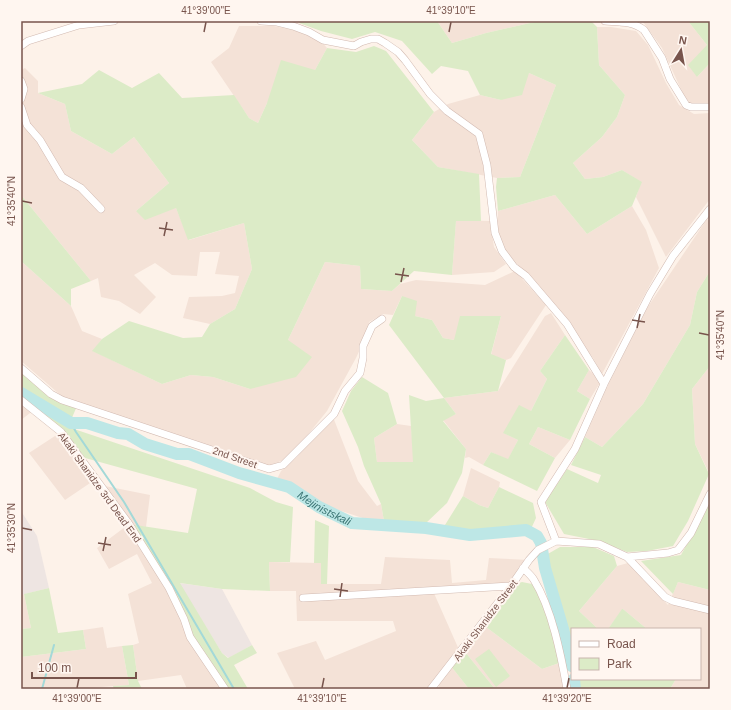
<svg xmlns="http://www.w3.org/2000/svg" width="731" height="710" font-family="Helvetica,sans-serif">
<rect width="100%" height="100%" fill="#fdf2e9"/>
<path fill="#f4e2d7" d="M437,21h102l-53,12 -34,10z
M636,21h52l19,24 -10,32 13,-14v41l-17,1 -8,-7 -23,-50 -19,-26z
M239,26h35l23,5 23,9 7,8 -12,22 -48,33 -9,20 -9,-5 -38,-56 18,-14z
M597,27h14l25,4 12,14 18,38 13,22 15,9 16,-1v86l-44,58 -30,-60 5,-15 -19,-12 -19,7 -18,2 -12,-16 29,-26 15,-20 8,-22 -26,-30z
M25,68l13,13v12l27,11 6,27 41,23 22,-17 35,46 -33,28 40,-3 13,32 55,-17 8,46 -17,40 -25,15 -27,-6 6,-21 33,-1 13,-3 4,-17 -24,-2 5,-22h-20l-3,24 -25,-1 -17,-12 -21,12 22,22 -16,17 -21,-13 -18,-4 -3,-19 -7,3 -70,-86v-125z
M529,73l27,12 -36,92 -23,1 -59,-11 -26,-27 22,-28 14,-8 32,-9 21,5z
M555,195l32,39 45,-28 14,24 13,38 -57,106 -9,-16 -39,-53 -51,-57 -6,-15 1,-22z
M707,219l3,3v49l-13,21 -7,33 -47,79 -41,43 -17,-10 22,-50 40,-79z
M456,220l34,1 4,26 12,17 -12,8 -42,3z
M21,261l50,45 11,25 20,8 -9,12 69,33 29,-9 22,2 37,12 38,-49 37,-78 35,4 1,23 31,2 8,-7 16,-4 69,5 30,-14 31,34 -35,53 -5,2 -15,-5 10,-39 -18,1 -29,23 -11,-2 -11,-18 -17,-4 -13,-20 -9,19 -10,-1 -14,8 -3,14 -10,22 -29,53 -21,26 -22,23 -17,6 -202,-67 -44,-38z
M551,313l14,22 -25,36 7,8 -16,32 -27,22 14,7 -10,20 -17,-8 -8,13 -14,-8 -4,1 1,-9 -23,-29 13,-6 -12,-16 54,-7 47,-75z
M710,366v109l-15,-31 -3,-55z
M589,370l12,11 -11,18 -13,-8z
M21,400l13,10 -13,10z
M333,417l25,64 19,25 4,-2 3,17 -15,-1 -34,-11 -58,-30 4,-8 16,-14 22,-28z
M397,424l14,2 3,36h-37l-3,-24z
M538,427l32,13 -15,18 -26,-14z
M61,432l35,47 -31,21 -36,-47z
M471,468l29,14 -1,5 -11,21 -9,-3 -16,-9z
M100,485l50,10 -4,32 -16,-2 95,164h-38l-6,-14 -43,6 -5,-36 6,-2 -11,-49 24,-11 -15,-29 -28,15 -12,-21 32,-24z
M385,557l65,3 2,23 34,-3 3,-22 40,2 -18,26 -78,5 27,61 -10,13 19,24h-28l-5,-6 -5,6h-136l-18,-36 39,-12 9,19 71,-29 -3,-10h-96l-1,-30h-26l-1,-29 52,1 1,21h59z
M628,563l40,42 10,-23 32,8v99h-40l6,-10h24v-50h-53l-24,-20 -15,20h-10l-19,-18 38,-45z
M24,594l7,34 -10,1v-34z
M103,627l4,21 15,-2 7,39 -55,4h-53v-32l65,-8 -3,-19z
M486,627l56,42 20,-7 5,27h-72l-29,-36z"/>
<path fill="#eee5e2" d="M21,511l16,25 12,52 -28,7z
M179,583l43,6 30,56 -23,13 -7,-5z"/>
<path fill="#dcebc7" d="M300,21h137l15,22 34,-10 53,-12h52l6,6 2,38 26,30 -8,22 -15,20 -29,26 12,16 18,-2 19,-7 20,12 -10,24 -45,28 -32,-39 -57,16 -2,-24 1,-9 23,-1 36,-92 -27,-12 -7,22 -21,5 -21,-5 -12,-24 -27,-5 -9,8 -30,-33 -27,-9 -23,7 -31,-8 -22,-8z
M688,21h22v42l-13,14 -9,-12 19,-20z
M374,46l12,5 48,61 -22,28 26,27 41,7 2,47h-25l-4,54 -38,-4 -22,20 -31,-2 -1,-23 -35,-4 -37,78 24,17 -16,20 -46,12 -37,-12 -22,-2 -29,9 -70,-33 10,-12 27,-18 54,17 19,-1 8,-13 25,-15 17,-40 -8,-46 -56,17 -12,-32 -31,12 -9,-9 33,-28 -35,-46 -22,17 -41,-23 -6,-27 -27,-11 44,-9 17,-14 33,18 27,-15 23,25 52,-3 15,23 9,5 9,-20 14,-43 34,10 12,-22 29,4z
M21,195l70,86 -20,8v17l-50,-45z
M710,271v95l-18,23 3,55 14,30 -21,47 -15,25 -26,5 -20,1 -28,-11 -35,-7 -19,-32 22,-33 31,14 3,-8 -30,-10 14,-28 17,10 41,-43 47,-79 7,-33z
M402,296l15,5 -2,15 17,4 11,18 11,2 6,-24h41l-10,38 15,6 -8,31 -54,7 12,16 -13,7 23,28 -4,24 -15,30 -21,20 -42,-2 -3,-17 -17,-38 -6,-19 -16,-36 9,-20 11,-14 26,16 9,31 -23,14 3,24h36l-4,-67 17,6 18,-3 -55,-73z
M565,335l24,35 -12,21 13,8 -20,41 -32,-13 -9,17 26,14 -18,33 -54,-26 8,-13 17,7 10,-19 -15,-7 16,-28 12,6 16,-32 -7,-8z
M21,368l30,26 26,12 -9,21 182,61 26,14 17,5 -3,55h-21l1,29 -48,-2 -42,-6 42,70 6,5 24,-13 5,8 -23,12 14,24h-23l-35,-52 -6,-18 -55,-95 59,9 9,-44 -119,-33 -17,-24 -40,-32z
M499,487l34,16 3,15 -6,13c-16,-4 -34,1 -51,2 -12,0 -23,-4 -34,-8l18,-29 16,9 9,3z
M710,502v88l-32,-8 -5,12 -32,-33 40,-6z
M315,520l14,6 -2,58h-6v-21h-7z
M560,547h33l21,9 3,10 -38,45 19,18h-26v31l-26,-105z
M522,582l10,2 8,7 22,71 -20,7 -56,-42 -20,26 29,36h-26l-19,-24 61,-79z
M49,588l9,45 25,-3 3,19 -65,8v-28l10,-1 -7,-34z
M622,609h1l24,20h-39z
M133,645l5,36 4,8h-28l-1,-3 16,-1 -7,-39z
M489,649l21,27 -14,11 -21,-28z
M577,679h99l-6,10h-90z"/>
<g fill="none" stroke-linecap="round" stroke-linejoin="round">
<path stroke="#a3d9d8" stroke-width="2" d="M71,423l5,9 48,70 110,187
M42,689l12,-44"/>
<g stroke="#bde7e6" stroke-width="12">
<path id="s1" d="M21,393l50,30h16l31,10 10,1 17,10 32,10h12l50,19 50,14 30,20 33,16 74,5 44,7 56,-5 11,6 4,7 4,25 18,61 9,37"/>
<path d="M574,679l1,10"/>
</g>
<g stroke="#d2bab1" stroke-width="8">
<path id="minor" d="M261,21l16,1 16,4 16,6 14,8 31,6 7,-4 10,-3h7l7,4 13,9 7,8 25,34 17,17 32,23 8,31 8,68 7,18 12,16 12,9 41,48 37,60
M605,21c14,1 28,0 39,9l18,28 8,21 16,26 5,2h19
M21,46l7,-5 51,-16 35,-4
M21,81l3,8 -3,10
M21,107l6,18 13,15 22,37 19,11 20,21
M21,368l30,26 11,6 207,69 14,-4 51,-51 11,-23 15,-18 3,-15v-12l9,-20 10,-7
M21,400l40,32 68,92 40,64 15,31 6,18 35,52
M556,541l43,3 28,13 41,-4 10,-3 13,-17 19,-39
M627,557l38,40 8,4 37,9
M523,568c4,4 8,7 11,12 18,29 27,75 33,109
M303,598l208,-12
M431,689l80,-103 18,-26 9,-10 18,-9 -15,-39 34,-53 29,-65 46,-90 23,-38 37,-47"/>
</g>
<use href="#minor" stroke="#fff" stroke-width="7"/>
</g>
<path fill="none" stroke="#78544c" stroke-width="1.5" d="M204,32l2,-10M449,32l2,-10M22,201l10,2M159,228l14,2M164,236l3,-14M395,274l14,2M401,282l3,-14M632,320l13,2M637,328l3,-14M699,333l10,2M22,528l10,2M98,543l13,2M103,551l3,-14M334,589l14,2M340,597l2,-14M77,688l2,-10M322,688l2,-10M567,688l2,-10"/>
<g text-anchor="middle" stroke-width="4" stroke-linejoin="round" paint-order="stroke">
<g font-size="10" fill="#78544c" stroke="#fff6f0">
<text transform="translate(235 457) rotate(19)" y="4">2nd Street</text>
<text transform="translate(100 487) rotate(54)" y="4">Akaki Shanidze 3rd Dead End</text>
<text transform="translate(485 620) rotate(-53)" y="4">Akaki Shanidze Street</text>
</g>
<g font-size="11" font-style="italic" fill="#3c7675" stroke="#fff6f0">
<text dy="4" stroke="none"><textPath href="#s1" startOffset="329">Mejinistskali</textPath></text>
</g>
</g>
<rect width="731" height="710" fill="none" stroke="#fff6f0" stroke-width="44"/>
<rect x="571" y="628" width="130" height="52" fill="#fff6f0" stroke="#c9b5ae"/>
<rect x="579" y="641" width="20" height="6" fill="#ffffff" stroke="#c9b5ae"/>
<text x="607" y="648" font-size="12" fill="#78544c">Road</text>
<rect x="579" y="658" width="20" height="12" fill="#dcebc7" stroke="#c9b5ae"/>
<text x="607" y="668" font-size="12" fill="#78544c">Park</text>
<g transform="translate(681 50) rotate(11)" stroke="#fff6f0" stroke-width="3" paint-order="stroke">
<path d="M0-3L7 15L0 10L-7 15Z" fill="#78544c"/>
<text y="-6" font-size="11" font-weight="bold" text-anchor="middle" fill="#78544c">N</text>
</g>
<path d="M32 672v6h104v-6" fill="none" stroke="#78544c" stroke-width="2"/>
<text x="38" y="672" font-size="12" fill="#78544c" stroke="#fff6f0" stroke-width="3" paint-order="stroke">100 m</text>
<rect x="22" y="22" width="687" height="666" fill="none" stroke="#78544c" stroke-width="1.5"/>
<g font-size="10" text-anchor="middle" fill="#78544c">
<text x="206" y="14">41°39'00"E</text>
<text x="451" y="14">41°39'10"E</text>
<text transform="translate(11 201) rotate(-90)" y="4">41°35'40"N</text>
<text transform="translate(720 335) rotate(-90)" y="4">41°35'40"N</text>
<text transform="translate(11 528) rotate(-90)" y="4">41°35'30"N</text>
<text x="77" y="702">41°39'00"E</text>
<text x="322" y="702">41°39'10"E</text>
<text x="567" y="702">41°39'20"E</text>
</g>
</svg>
